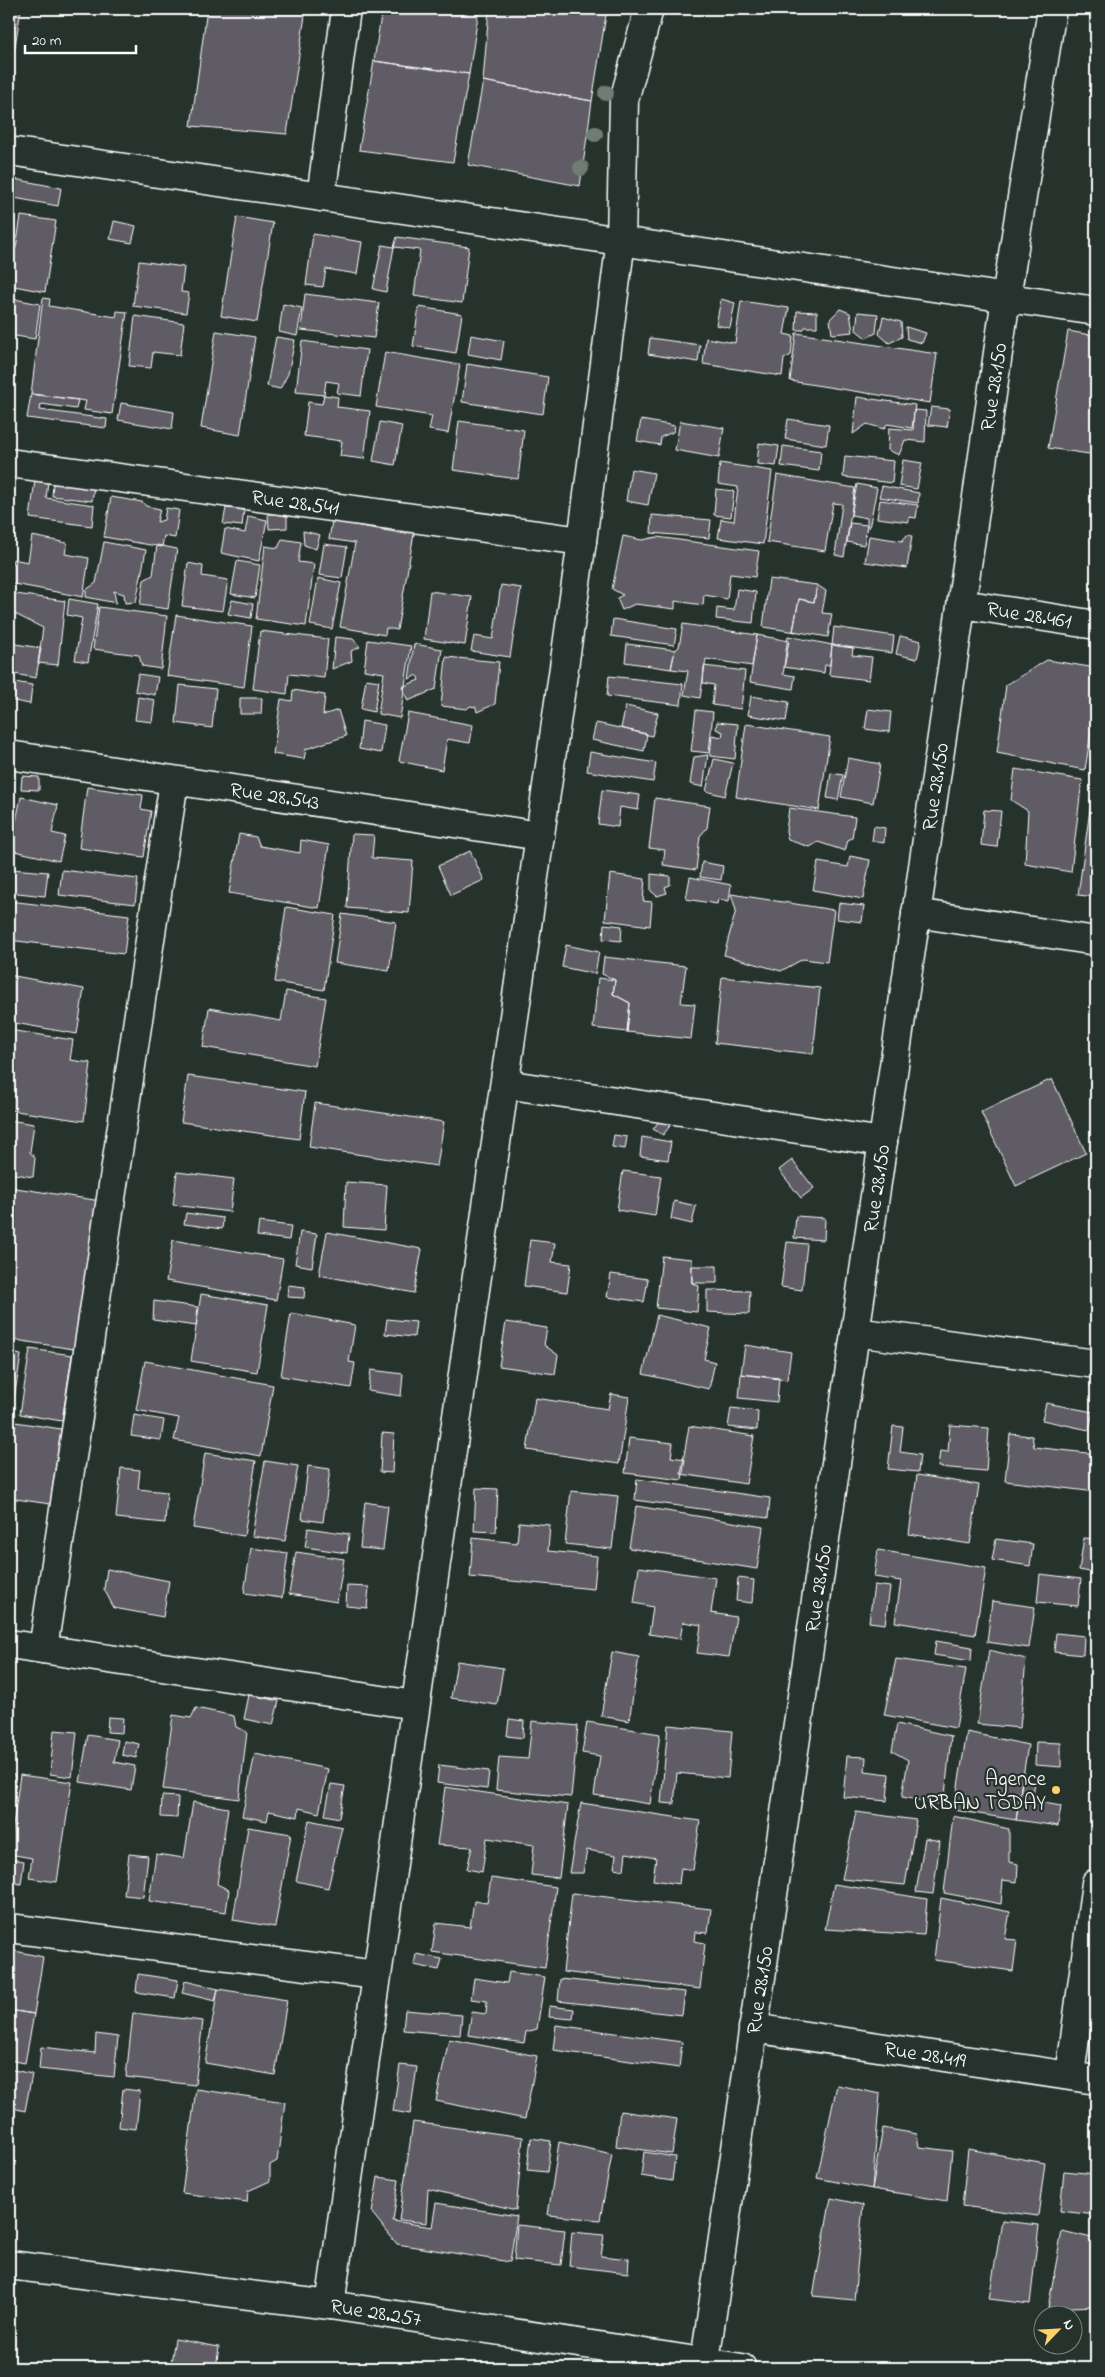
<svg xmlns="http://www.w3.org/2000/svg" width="1105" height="2377" font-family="'Indie Flower',sans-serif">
<rect width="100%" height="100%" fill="#26332d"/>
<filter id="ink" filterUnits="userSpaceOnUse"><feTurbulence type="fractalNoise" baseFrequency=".02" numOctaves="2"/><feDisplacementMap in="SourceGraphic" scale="10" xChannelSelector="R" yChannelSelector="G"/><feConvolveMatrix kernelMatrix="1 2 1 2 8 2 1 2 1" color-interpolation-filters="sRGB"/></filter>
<g filter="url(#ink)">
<path fill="#5f5b65" stroke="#fff" d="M9,9h12l-12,74z
M207,9h99l-19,125 -96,-8z
M382,9h97l-10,65 -95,-13z
M489,9h118l-15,92 -109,-20z
M374,61l95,13 -16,88 -94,-12z
M483,81l109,20 -12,85 -112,-21z
M9,178l52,10 -3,18 -49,-9z
M21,216l35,5 -11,71 -36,-7v-38l7,1z
M237,217l36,6 -16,99 -36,-6z
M114,221l22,5 -4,17 -22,-4z
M313,234l49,8 -5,32 -31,-5 -3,18 -17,-2z
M397,237l72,10 -7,56 -48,-7 6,-46 -26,-3z
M382,245l12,2 -8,45 -13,-3z
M139,261l45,6 -3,25 8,1 -3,20 -53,-7z
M305,294l74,9 -5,35 -73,-8z
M9,298l31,6 -5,35 -26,-4z
M43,298l7,1 -1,7 67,11 1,-6 10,1 -15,102 -28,-4 2,-9 -55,-7z
M721,299l14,4 -5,25 -14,-3z
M741,301l48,7 -5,26 9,2 -2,19 -7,4 -2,17 -79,-12 3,-26 29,5z
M283,304l19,4 -5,28 -18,-4z
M419,307l43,7 -6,39 -43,-7z
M840,309l10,4 3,19 -21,2 -2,-15z
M797,311l20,1v15h-12l-2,3h-7z
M858,312l20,2 -2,19 -10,5 -10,-8z
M135,316l49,7 -4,32 -27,-3 -2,16 -22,-2z
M883,317l18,5 1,15 -13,6 -10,-9z
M906,327l20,6 -4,10 -15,-4z
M216,331l39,6 -15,98 -39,-7z
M1068,331l28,5v119l-48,-7z
M796,333l141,21 -7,49 -140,-22z
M471,335l33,6 -3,19 -33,-6z
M276,337l19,3 -7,34 -8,15 -13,-3z
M650,338l50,7 -2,17 -50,-8z
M302,341l65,9 -6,46 -24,-3 2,-10 -13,-2 -2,14 -28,-3z
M385,352l75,13 -12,68 -19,-3 3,-14 -56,-9z
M467,364l81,13 -5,37 -81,-12z
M31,394l47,6 -2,9 -35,-5 -1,6 67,9 -1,9 -79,-10z
M324,395l14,2 -1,10 33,4 -6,48 -24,-3 2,-15 -38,-5 4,-34 14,2z
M857,397l58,8 -3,23 -25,-4 -3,5 -17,-5 -14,10z
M121,403l53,9 -2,17 -54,-9z
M931,407l19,2 -3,18 -19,-2z
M914,410l12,1 -1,31 -20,-2 -6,15 -11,-5 1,-22 24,2z
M788,419l41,6 -3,20 -41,-6z
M641,420l34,6 -2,6 -12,5 -1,8 -23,-4z
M459,421l65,9 -6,49 -65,-9z
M680,421l44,7 -5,30 -44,-8z
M380,422l22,4 -7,39 -22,-4z
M759,443l20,3 -3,20 -19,-2z
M783,446l38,5 -2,20 -38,-5z
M845,456l49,5 -2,22 -49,-6z
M903,460l19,3 -5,26 -18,-3z
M720,463l52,8 -9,73 -45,-6 3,-19 13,2 4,-34 -20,-3z
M631,469l23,4 -6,32 -22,-4z
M1095,474h1v37l-5,-1z
M777,475l78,13 -11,69 -9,-2 7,-51 -9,-1 -8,48 -58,-9z
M35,480l13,2 -2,16 48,7 -2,21 -62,-8z
M53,483l41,4 -2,14 -40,-5z
M857,484l20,4 -8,40 -2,-3v-7l-16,-3z
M882,486l37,7 -1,10 -39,-6z
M716,489l18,2 -3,26 -17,-2z
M111,497l31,5 4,4 14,3 -3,13 7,-2 2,-12 13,2 -4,28 -11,-2 -2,11 -58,-10z
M880,500l38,5 -2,13 -7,-1v5l-32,-4z
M226,508l18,2 -2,16 -19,-2z
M268,514h19v14l-18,1z
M652,515l59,5 -2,18 -58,-5z
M248,516l19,4 -8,41 -38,-8 4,-24 20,4z
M332,521l74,13 2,-7 7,1 -18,102 -11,-2 -1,7 -45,-8 15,-84 -26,-4z
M850,523l17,2 -3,20 -17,-3z
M303,531l17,4 -4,14 -12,-4z
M907,535l5,1 -5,32 -42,-6 4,-26 33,5z
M32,536l35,7 -2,11 24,4 -6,39 -74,-14 4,-24 15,3z
M623,536l19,4 15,-3 102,14 -4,26 -25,-3 -3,25 -23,-4 -1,10 -28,-4v8l-40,-5 -13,6 -5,-12 6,-3 -11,-6z
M282,539l19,3 -3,20 16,2 -8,62 -50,-7 9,-73 13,2z
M104,542l42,8 -10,52 -11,1 -1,-9 -10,-3 2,12 -30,-6v-7l10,-7z
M324,544l23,3 -5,31 -23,-3z
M157,545l20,4 -9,60 -28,-4 4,-25 9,-5z
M237,561l23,4 -5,33 -24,-4z
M188,563l15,3 -1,10 26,4 -5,31 -41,-5z
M318,578l23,5 -9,46 -22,-4z
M769,579l48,6 -3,17 -15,-3 -6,32 3,1 -33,-5z
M501,585l20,3 -11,69 -39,-6 3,-15 19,3z
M817,585l9,6 -4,22 10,1 -4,23 -35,-6 6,-32 15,3z
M737,589l19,3 -3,31 -37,-4 1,-11 17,2z
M430,591l42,6 -7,48 -41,-6z
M9,593l56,8 -7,64 -20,-2 5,-35 -34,-17z
M69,599l29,5 -10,58 -13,-2 7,-42 -15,-3z
M232,600l21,4 -2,14 -23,-4z
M99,607l68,9 -6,53 -19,-3 -3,-11 -46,-6z
M176,615l76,11 -8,61 -77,-11z
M613,619l64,10 -3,16 -63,-9z
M683,624l74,11 -5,31 -46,-7 -6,39 -16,-3 4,-24 -17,-2 4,-19 4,-3z
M834,627l60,9 -2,17 -60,-8z
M260,631l68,8 -4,39 -35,-4 -2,20 -34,-5z
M757,635l32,6 -6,33 12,2 -2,13 -43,-7z
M788,636l44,9 -2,20h-5l-1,8 -40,-6z
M900,636l21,5 -4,18 -21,-5z
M335,637l18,2 7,8 -9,4 1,10 -20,8z
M368,640l43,6 -11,72 -22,-4 6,-41 -20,-3z
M9,643l32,5 -5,30 -27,-5z
M414,644l28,5 -6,40 -28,12 -6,-14 17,-7 -2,-5 -8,4z
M627,644l48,6 -4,19 -46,-7z
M832,645l21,3 -1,7 20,2 -3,23 -40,-5z
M446,657l53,5 -4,42 -18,8 -1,-5 -6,-1 -3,3 -26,-3z
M1047,660l49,8v32l-11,70 -88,-17 9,-68z
M704,666l41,5 -4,38 -29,-4 2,-20 -11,-2z
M138,674l20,3 -3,18 -20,-4z
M609,676l74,8 -2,21 -74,-9z
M366,679l13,2 -5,31 -13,-3z
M9,681l23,4 -2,19 -21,-4z
M180,685l36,4 -4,39 -36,-5z
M293,690l32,5 -2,20 15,-5 8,26 -40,13 -2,10 -31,-5 8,-55 11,2z
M751,696l38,6 -3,19 -38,-6z
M138,697l17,3 -3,22 -17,-2z
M240,698h22l-1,16h-21z
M626,706l32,7 -6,23 -31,-8z
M868,709l23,3 -2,20 -24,-3z
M696,710l17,2 -4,41 -18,-2z
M408,713l65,12 -3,18 -23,-4 -5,31 -43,-9z
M362,721l23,4 -4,28 -22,-4z
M717,722l21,2 -3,35 -25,-3 2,-21 10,2 1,-5 -7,-3z
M596,723l51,11 -3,17 -52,-11z
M746,724l84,13 -11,73 -83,-13z
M590,752l66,11 -3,19 -66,-11z
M708,755l-5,32 -13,-3 4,-27z
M848,758l32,6 -7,39 -32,-6z
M714,759l19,4 -8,33 -19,-5z
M1015,769l67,11 -11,92 -46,-8 3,-53 -17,-11z
M831,773l12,2 -5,25 -11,-2z
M1095,774h1v123l-18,-2z
M22,776l17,1v13l-18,-1z
M87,787l56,8 -2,14 10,2 -7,46 -65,-9z
M602,790l38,5 -2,15 -18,-3 -2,20 -20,-3z
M21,797l37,8 -6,28 13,3 -6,25 -49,-11z
M655,798l55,8 -3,22 -7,8 -4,34 -33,-5 2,-15 -16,-2z
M789,808l66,9 -3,21 -4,2 -3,11 -27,-9 -8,5 -22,-7 -2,-9z
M984,810l17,1 -4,36 -16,-2z
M874,826l11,2 -1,15 -12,-2z
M239,834l17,3 4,9 40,7 1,-13 28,5 -10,63 -90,-15z
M352,834l22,1 -2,23 41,3 -4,52 -62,-5z
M470,851l14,29 -33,15 -13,-29z
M850,856l20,4 -7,39 -50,-9 5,-28 30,5z
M702,862l21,4 -2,14 -21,-3z
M11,869l37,3 -3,24 -36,-4z
M62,870l76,9 -3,25 -76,-9z
M610,874l35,5 -2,22 9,1 -2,24 -45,-6z
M651,874l19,2v9l-5,2 2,6 -10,3 -6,-5z
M690,877l41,8 -2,16 -11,-2 -1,5 -31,-5z
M731,894l103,16 -7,52 -24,-3 -22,12 -57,-16 12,-45z
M9,901l120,14 -5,39 -115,-14z
M839,903l25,3 -2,16 -25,-3z
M286,907l49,8 -11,75 -49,-8z
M342,914l54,8 -7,49 -54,-8z
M604,924l18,2 -1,15 -18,-2z
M566,945l33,7 -4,22 -33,-7z
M604,957l82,9 -5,37 14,1 -4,35 -64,-7 3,-29 -17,-9 2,-14 -13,-6z
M9,975l75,14 -7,45 -68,-12z
M722,977l98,11 -7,66 -98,-11z
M598,978l17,2 -2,14 17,9 -3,29 -34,-4z
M286,991l40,7 -11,68 -112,-19 6,-39 72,13z
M9,1030l64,10 -3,20 21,3 -7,58 -75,-11z
M188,1076l117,16 -6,47 -118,-17z
M1052,1079l34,74 -70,33 -35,-74z
M315,1103l129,19 -7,44 -128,-19z
M667,1111l9,7 -13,17 -10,-6z
M9,1120l25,4 -4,28 5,6 -2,19 -24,-4z
M614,1135l13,2 -2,12 -13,-2z
M642,1137l29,5 -3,18 -28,-4z
M792,1160l22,28 -13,10 -22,-28z
M623,1171l38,5 -6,40 -38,-6z
M177,1172l57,7 -4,33 -57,-7z
M346,1182l41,3 -3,45 -40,-3z
M9,1187l92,14 -21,149 -71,-11z
M674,1201l22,5 -4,18 -21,-5z
M186,1213l37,5 -1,11 -38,-5z
M796,1216l29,2 -1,22 -30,-2z
M259,1222l32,4 -2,14 -32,-4z
M300,1232l17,2 -5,33 -17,-3z
M327,1232l95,17 -8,44 -95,-18z
M173,1240l110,19 -7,41 -110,-19z
M530,1240l25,3 -3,19 19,2 -4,28 -43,-6z
M787,1242l20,2 -5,46 -21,-3z
M662,1256l30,3v24l7,3 -2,26 -41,-4z
M691,1266h26v17h-25z
M611,1274l37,5 -4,23 -37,-5z
M288,1285l17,2 -1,11 -17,-1z
M707,1290l43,1 -1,23 -42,-2z
M201,1294l67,11 -11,67 -66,-11z
M154,1301l44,6 -2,19 -43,-6z
M291,1313l64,12 -6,37 6,1 -4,25 -70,-12z
M657,1315l54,13 -7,31 11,3 -6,27 -66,-15z
M387,1319l29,3 -2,15 -29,-3z
M506,1322l41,6 -3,17 14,10 -3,19 -56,-8z
M745,1345l46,7 -4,28 -46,-6z
M30,1349l42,6 -10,66 -42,-7z
M9,1352l12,3 -10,63h-2z
M145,1361l128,24 -12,71 -87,-16 5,-22 -43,-8z
M371,1370l32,4 -2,22 -33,-5z
M741,1374l38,4 -2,24 -38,-4z
M611,1394l18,3 -10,67 -92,-14 8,-52 73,11z
M1046,1403l47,9 -4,18 -47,-10z
M731,1408l27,3 -1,19 -29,-3z
M134,1415l30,5 -3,20 -30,-4z
M9,1421l52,8 -11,75 -41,-6z
M950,1425l39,3 -3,43 -48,-4 2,-16 8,1z
M689,1426l65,10 -8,48 -65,-10z
M893,1426l10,1 -3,25 20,3 -2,17 -30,-3z
M382,1433l12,1 -2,39 -12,-1z
M1010,1434l22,2 2,11 62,7v38l-91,-11z
M629,1438l44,5 -2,14 14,2 -3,21 -57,-7z
M205,1453l51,8 -12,75 -51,-8z
M265,1461l33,5 -13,75 -33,-5z
M308,1466l22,3 -7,53 -21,-3z
M121,1468l19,2 -2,19 29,3 -2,31 -49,-5z
M917,1475l62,10 -9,59 -61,-10z
M637,1479l133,19 -2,20 -133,-18z
M476,1488l22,1 -2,43 -22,-1z
M571,1491l47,5 -6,53 -47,-5z
M365,1502l23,4 -5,44 -23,-2z
M636,1506l127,21 -6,42 -128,-21z
M519,1522l31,3 -2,26 49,5 -3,33 -124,-12 3,-39 44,5z
M308,1528l41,6 -2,19 -42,-6z
M1084,1538l12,1v34l-17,-3z
M996,1539l37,5 -3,22 -38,-6z
M251,1548l37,5 -6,45 -38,-5z
M878,1550l108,18 -11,67 -80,-13 6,-41 -27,-4z
M296,1552l48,7 -7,43 -48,-8z
M639,1567l77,11 -5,35 25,4 -7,40 -32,-4 4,-28 -18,-3 -3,17 -31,-5 4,-27 -19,-4z
M107,1569l62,12 -6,36 -49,-9 -10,-19z
M1040,1574l41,5 -3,27 -41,-4z
M738,1578l16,2 -2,23 -16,-2z
M874,1585l16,2 -5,37 -16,-2z
M347,1586l22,1 -2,21 -21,-2z
M992,1601l43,6 -6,41 -42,-6z
M1056,1633l28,3 -1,19 -29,-3z
M936,1641l36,6 -1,14 -37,-6z
M989,1650l37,9 -6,69 -43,-4z
M612,1652l27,5 -10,64 -28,-5z
M896,1659l70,10 -10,59 -72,-13z
M457,1661l46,7 -6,37 -46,-7z
M249,1695l30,6 -6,24 -29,-6z
M196,1708l38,8 2,11 11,5 -8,67 -76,-10 10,-74 18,3z
M108,1717l15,1 -1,15 -15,-1z
M509,1719l15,2 -1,17 -16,-2z
M532,1721l46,5 -7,71 -75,-7 3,-33 29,2z
M587,1722l73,12 -10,70 -56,-9 6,-39 -18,-3z
M897,1724l54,12 -7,69 -42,-8 6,-37 -16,-9z
M668,1725l64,6 -4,47 -51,-5 -3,31 -13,-1z
M54,1730l23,2 -5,45 -22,-3z
M967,1732l61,13 -12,75 -62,-10z
M88,1735l30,5 -4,22 21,4 -4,24 -51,-8z
M124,1741l15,3 -3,14 -14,-3z
M1036,1742l25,1v24l-26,-2z
M255,1754l73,15 -9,44 -20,-5 -1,9 -29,-6 -2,10 -25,-5z
M847,1756l19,1 -1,14 24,3 -2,27 -44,-4z
M439,1765l50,6 -2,18 -50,-6z
M9,1774l6,1 -6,34z
M20,1775l52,7 -15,100 -28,-4 3,-20 -23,-4z
M1022,1780l13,2 -3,19 29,5 -3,20 -42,-6z
M331,1784l14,2 -6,32 -14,-3z
M445,1787l123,18 -9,73 -28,-3 3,-30 -47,-7 -5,34 -15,-3 5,-22 -35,-2z
M162,1796l16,1 -1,21 -16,-1z
M193,1802l35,6 -11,76 12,6 -3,22 -77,-11 7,-47 28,4z
M581,1803l119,18 -7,49 -12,-2 -2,16 -26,-4 3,-22 -30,-5 -2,17 -10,-2 2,-13 -29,-5 -4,23h-14z
M856,1812l60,8 -11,65 -63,-6z
M953,1816l56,13v33l9,2 -1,18 -14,-2 -2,24 -57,-11z
M309,1820l33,7 -14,61 -32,-7z
M248,1827l43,7 -16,93 -42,-7z
M925,1838l15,3 -7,53 -17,-2z
M129,1854l19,2 -5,41 -19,-2z
M9,1859l15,2 -3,23 -12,-2z
M491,1878l65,9 -11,81 -113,-16 4,-29 34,4 4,-26 13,2z
M834,1884l93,15 -3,36 -99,-6z
M572,1893l139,16 -3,24 -13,-1 -1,9 11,2 -5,46 -137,-17z
M941,1898l69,14 -5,27 12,1 -4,31 -79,-11z
M15,1951l28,6 -9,57 -25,-4v-29z
M416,1954l26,5 -3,11 -25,-5z
M509,1972l36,5 -8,52 -11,3 -2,11 -56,-8 4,-23 14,2 1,-13 -16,-2 3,-21 33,5z
M138,1974l40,6 -3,18 -39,-6z
M560,1979l125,13 -3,23 -124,-14z
M185,1981l33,8 -3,12 -33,-8z
M218,1989l69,11 -12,75 -70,-12z
M550,2006l24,3 -1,10 -24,-2z
M9,2010l25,4 -9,49 -16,-3z
M405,2010l57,5 -2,20 -57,-5z
M133,2013l70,8 -8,64 -69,-8z
M556,2025l126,17 -3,26 -126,-18z
M96,2034l22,3 -4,40 -75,-8 2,-22 54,6z
M449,2039l88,17 -12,63 -89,-18z
M400,2065l17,2 -7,47 -17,-3z
M9,2069l23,5 -7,37 -16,-4z
M837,2085l43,9 -8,95 -55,-11z
M123,2089l17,2 -4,38 -17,-2z
M196,2089l89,13 -8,59 -7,4v16l-22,10 -1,11 -65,-9z
M620,2111l57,8 -5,35 -56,-8z
M413,2122l110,15 -7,73 -88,-21 -2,34 -27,-3z
M883,2128l34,6 2,13 33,4 -5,50 -75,-12z
M531,2138l20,3 -4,31 -20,-2z
M559,2142l53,12 -12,66 -52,-5z
M968,2149l77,14 -7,53 -76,-10z
M644,2152l31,5 -3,24 -31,-5z
M1064,2171l32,3v41l-36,-4z
M378,2177l21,3 -6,41 39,6 4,-24 81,13 -7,46 -113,-18 -25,-31z
M831,2198l32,7 -9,95 -41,-4z
M1002,2221l37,4 -9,79 -41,-5z
M517,2225l48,5 -4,35 -47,-5z
M1062,2231l34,8v67l-48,2z
M572,2232l32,3 -3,21 28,3 -1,14 -59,-7z
M175,2339l44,8 -3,21h-46z"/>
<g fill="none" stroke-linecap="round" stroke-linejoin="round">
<g stroke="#fff" stroke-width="31">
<g id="minor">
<path d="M9,151l1087,160"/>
<path d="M321,197l25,-188"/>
<path id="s1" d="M9,463l573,78"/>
<path id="s2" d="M962,604l134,21"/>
<path id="s3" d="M9,755l531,81"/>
<path d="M916,913l180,28"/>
<path d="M505,1084l378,58"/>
<path d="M855,1332l241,32"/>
<path d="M9,1644l406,61"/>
<path d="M43,1649l131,-868"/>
<path d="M9,1928l368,47"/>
<path id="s4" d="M753,2028l343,52"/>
<path d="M1070,2075l26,-192"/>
<path id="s5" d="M9,2265l321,40 412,63"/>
<path d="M330,2305l252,-1764 39,-301 3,-140 25,-91"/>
<path id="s6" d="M704,2368l302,-2070 46,-289"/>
</g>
</g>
<use href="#minor" stroke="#26332d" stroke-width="28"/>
</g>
<g fill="#707d73">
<circle cx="606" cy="93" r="8"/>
<circle cx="595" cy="134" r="8"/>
<circle cx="581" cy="168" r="8"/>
</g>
</g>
<circle fill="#ffd166" stroke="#26332d" stroke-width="2" cx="1056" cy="1790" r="5"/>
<g text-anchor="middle" stroke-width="4.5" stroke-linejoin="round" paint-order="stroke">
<g font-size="21" fill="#fff" stroke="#26332d">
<text dy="7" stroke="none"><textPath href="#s6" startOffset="2002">Rue 28.150</textPath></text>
<text dy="7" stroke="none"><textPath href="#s1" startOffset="289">Rue 28.541</textPath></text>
<text dy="7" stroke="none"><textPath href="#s2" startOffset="68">Rue 28.461</textPath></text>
<text dy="7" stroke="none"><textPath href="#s6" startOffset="1598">Rue 28.150</textPath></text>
<text dy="7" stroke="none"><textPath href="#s3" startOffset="269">Rue 28.543</textPath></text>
<text dy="7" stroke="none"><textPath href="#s6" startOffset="1192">Rue 28.150</textPath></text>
<text dy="7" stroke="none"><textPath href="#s6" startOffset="788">Rue 28.150</textPath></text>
<text dy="7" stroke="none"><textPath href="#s6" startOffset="382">Rue 28.150</textPath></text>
<text dy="7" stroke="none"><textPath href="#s4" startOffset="174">Rue 28.419</textPath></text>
<text dy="7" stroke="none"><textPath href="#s5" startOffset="370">Rue 28.257</textPath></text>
</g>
<g font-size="21" fill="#fff" stroke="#26332d" text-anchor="end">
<text x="1046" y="1785">Agence<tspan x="1046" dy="24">URBAN TODAY</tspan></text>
</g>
</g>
<rect width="1105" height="2377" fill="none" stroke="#26332d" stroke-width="30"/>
<rect x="15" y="15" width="1075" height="2347" fill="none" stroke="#fff" stroke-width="2" filter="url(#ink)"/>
<g transform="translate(1058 2330) rotate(65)"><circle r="24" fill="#26332d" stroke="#7d8581"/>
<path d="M0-4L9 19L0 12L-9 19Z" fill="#ffd166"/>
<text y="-8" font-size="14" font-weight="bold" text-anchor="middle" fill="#ffffff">N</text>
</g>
<path d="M25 45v8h111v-8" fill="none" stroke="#ffffff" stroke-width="2.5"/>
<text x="32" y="45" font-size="15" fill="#ffffff" stroke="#26332d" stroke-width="4" paint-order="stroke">20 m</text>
</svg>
